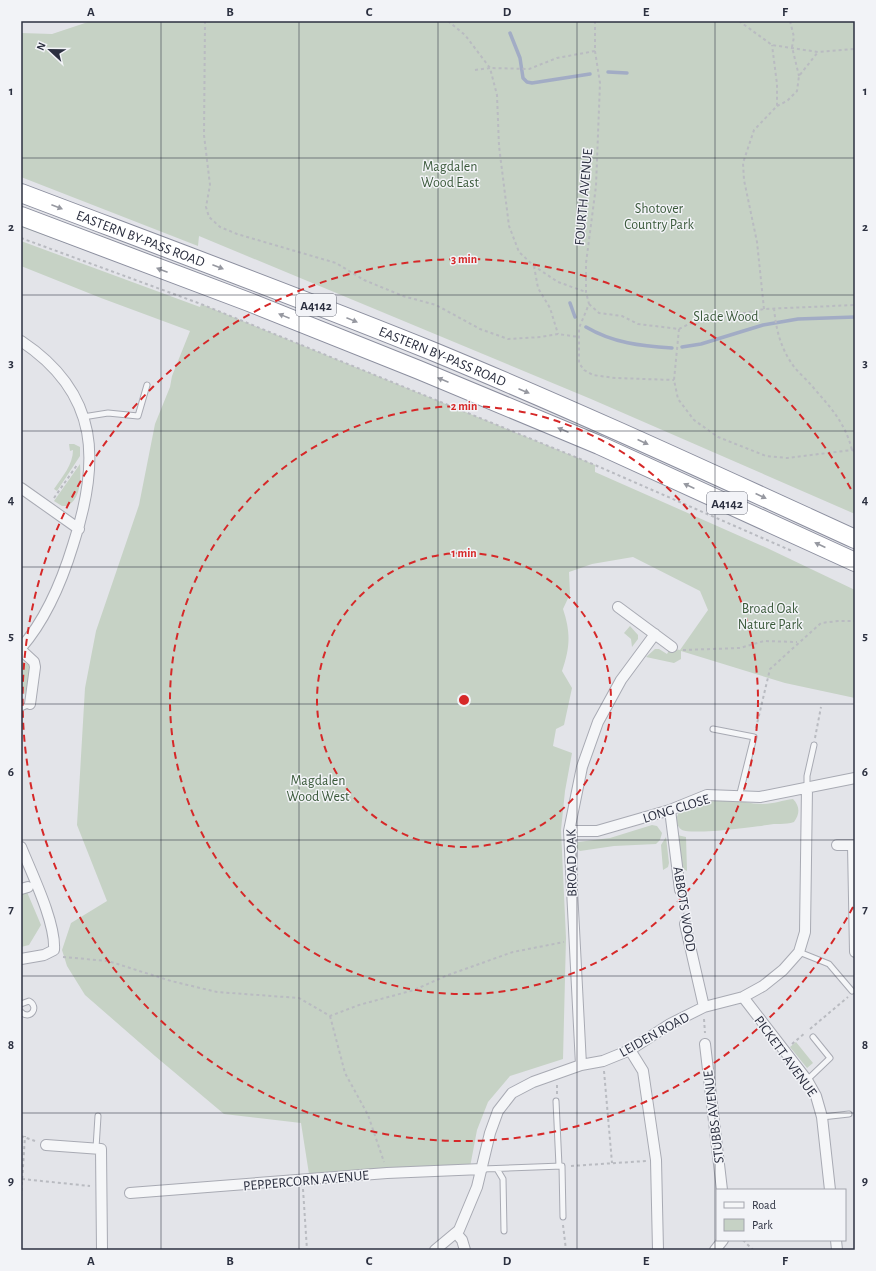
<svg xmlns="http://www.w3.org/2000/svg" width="876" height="1271" font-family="'Alegreya Sans',sans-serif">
<rect width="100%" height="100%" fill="#e3e4e9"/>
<path fill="#c6d2c5" d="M91,21h764v493l-264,-115 -392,-163 -1,10 -177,-69v-144l31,1z
M21,223l94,38 -94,-34z
M21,241l179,66 1,-3 394,161v7l172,76 88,42v108l-70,-15 -104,-32v8l-7,4 -28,-6 9,-8h4l8,5 3,-6 10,2 28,-40 -8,-19 -67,-34 -41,7 -23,8 1,22 -7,15c8,24 7,39 -1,62l10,17 -8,37 -8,4 -3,17 19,7 -7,38 -4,39 5,108 -3,121 -53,17 -22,26 -11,28 -7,37 -161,7 -8,-51 -77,-9 -69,-58 -70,-61 -18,-29 -5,-16 9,-27 36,-22 -30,-76 8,-137 11,-57 43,-126 16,-81 15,-37 2,-11 18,-45 -89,-33 -80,-32z
M69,444h5l6,3v9l-23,35 -3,-2c8,-12 19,-24 19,-39l-3,1z
M80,464c1,15 1,35 -13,42h-5l-8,-5z
M630,626l8,9v4l-6,8 -1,-8 -7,-6z
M21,661l10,5 -6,29 -4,-10z
M793,799c7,7 7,15 1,23 -9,3 -18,1 -27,3 -15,2 -74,10 -85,5 -5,-3 -7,-10 -4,-16 8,-14 53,-15 67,-12 6,1 11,2 18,2 10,0 20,-4 30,-5z
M652,825l5,1 5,7 -2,7 -4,4 -42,2 -34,5 -4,-3 2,-6 32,-4z
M677,835l9,2 1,34 -6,-3z
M666,837l3,26 -1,4 -5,3 -2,-25z
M27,892l14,33 -12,20 -8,2v-54z
M796,1042l17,21 -6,5 -17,-21z"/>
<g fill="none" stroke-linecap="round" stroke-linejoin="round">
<path stroke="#a2acc5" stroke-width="3.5" d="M510,33l10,25 3,20 4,4 5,1 58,-9
M608,72l19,1
M570,303l5,14
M586,327c27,16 55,19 86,21
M682,347l19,-3 62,-19 35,-6 57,-2"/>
<g stroke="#a8aab3" stroke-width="7">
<path id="lane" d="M83,417l25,-4 30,3 9,-31
M21,708l9,-4
M713,729l41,8 -15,60
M807,788v-12l7,-31
M799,952l30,12 23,27
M21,1004l8,-3c11,6 1,20 -8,11
M807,1080l23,-22 -17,-21
M556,1101l3,65
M822,1117l27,-3
M96,1148l2,-32
M482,1169l80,-3 1,51
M497,1169l6,10 1,52"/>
</g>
<g stroke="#a8aab3" stroke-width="12">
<path id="street" d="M21,341c80,53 79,122 52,204 -11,36 -27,74 -52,103
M21,488l58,41
M618,607l54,40
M21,650l13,12 1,5 -5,37
M670,810l10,80
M569,831h28l73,-21 37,-15 53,2 95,-19
M837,845h18
M853,845l2,107
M21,847c11,27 35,76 33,103l-10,5 -23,4
M21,889l7,-2
M685,924l19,83
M743,997l64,83 9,16 6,21 8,73
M705,1044l17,146
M630,1050l13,21 13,89 2,90
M581,1065l-12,-234 13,-64 16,-45 23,-42 34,-46
M46,1145l55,4 1,101
M130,1193l257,-20 95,-4
M456,1233l6,7 3,10
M836,1240l1,10
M435,1250l24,-20 18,-43 13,-54 8,-22 14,-18 21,-11 48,-17 22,-4 27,-11 40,-26 34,-17 39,-10 20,-11 20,-16 16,-18 6,-20 2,-144
M715,1250l8,-10"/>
</g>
<g stroke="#8c8f9f" stroke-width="20">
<g id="highway">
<path id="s1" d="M21,193c137,52 275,103 411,158 143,59 283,124 423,188"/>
<path d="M21,216l228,86 170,68 180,75 256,117"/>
</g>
</g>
<path stroke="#b9bbc1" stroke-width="2" stroke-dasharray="3 3" stroke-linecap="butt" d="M205,21l-1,114 6,50 -4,22 3,10 11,10 17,7 99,29 28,17 39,16 33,9 44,24 28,10 33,-2 17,-3 21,3
M448,21l17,14 25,33 39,1 28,-11 38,-7
M595,21v30l5,32 -4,103 -10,77v29l3,12 -10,24v35l5,7 9,5 22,3 59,2
M739,21l33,24 46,7 37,-3
M790,21l4,16 -2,10 7,29
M475,70l15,-2 7,27 2,51 10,80 10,26 15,14 24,16 28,10
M777,106l10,-5 10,-10 2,-15 19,-24
M21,238l180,66 394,161 197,86
M534,266l4,22 12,20 8,26
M589,304l10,9 23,3 16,8 41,5
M774,308c2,22 7,42 21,60 5,6 12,12 17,18 18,21 33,36 40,64
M764,309l-7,-67 -13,-62 -1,-17 11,-33 23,-24v-22l-5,-39
M679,329l-5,51 4,19 16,21 24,17 48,19 21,2 65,-8 3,1
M679,329l10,-5 75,-15 91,-4
M54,498l23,-33
M683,650l57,-2 24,-7 33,1
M756,728l14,-59 51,-46 17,-2h17
M815,738l6,-31
M682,901l2,13
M63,957l45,4 63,20 46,11 82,6 31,18 29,-11 55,-15 34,-15 65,-23 51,-10
M330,1016l15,57 23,42 16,47
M704,1019l1,14
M810,1029l38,-32
M792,1044l13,-11
M604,1071l8,92
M557,1094v-9
M21,1136l14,5
M571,1166l75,-5
M22,1179l68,7
M303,1189l4,61
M21,1197l4,-61
M563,1225l3,25
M743,1240l10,10"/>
<use href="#lane" stroke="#f5f6f8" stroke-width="5"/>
<use href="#street" stroke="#f5f6f8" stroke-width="10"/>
<use href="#highway" stroke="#fff" stroke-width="18"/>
</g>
<defs><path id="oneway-solid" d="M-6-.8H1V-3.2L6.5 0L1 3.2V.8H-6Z"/></defs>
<g fill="#9698a0">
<use href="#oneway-solid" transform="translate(57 207) rotate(21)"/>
<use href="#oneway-solid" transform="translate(218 267) rotate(21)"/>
<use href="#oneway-solid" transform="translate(162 270) rotate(-159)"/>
<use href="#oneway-solid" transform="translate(284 316) rotate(-158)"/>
<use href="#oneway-solid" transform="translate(352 320) rotate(22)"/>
<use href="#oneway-solid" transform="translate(443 380) rotate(-157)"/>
<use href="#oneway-solid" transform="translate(524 391) rotate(23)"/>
<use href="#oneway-solid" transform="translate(563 430) rotate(-157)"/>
<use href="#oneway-solid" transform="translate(643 442) rotate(25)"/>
<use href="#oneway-solid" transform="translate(689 486) rotate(-155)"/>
<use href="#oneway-solid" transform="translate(761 496) rotate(25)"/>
<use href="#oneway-solid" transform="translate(820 545) rotate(-155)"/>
</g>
<path fill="none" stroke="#2c3040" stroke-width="1" stroke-opacity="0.55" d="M161,21v1229M299,21v1229M438,21v1229M577,21v1229M715,21v1229M21,158h834M21,295h834M21,431h834M21,567h834M21,704h834M21,840h834M21,976h834M21,1113h834"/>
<g fill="none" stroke="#d62828" stroke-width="2" stroke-dasharray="7 5">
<circle cx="464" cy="700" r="147"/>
<circle cx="464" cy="700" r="294"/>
<path d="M853 907A441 441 0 1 1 853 493"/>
</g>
<g text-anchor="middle" stroke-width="3" stroke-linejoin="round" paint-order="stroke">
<g fill="#f2f3f7" stroke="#676a77" stroke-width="1">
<rect x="296" y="294" width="40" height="22" rx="3"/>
<rect x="707" y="492" width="40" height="22" rx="3"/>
</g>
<g font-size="13" font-weight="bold" fill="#2c3040">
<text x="316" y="310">A4142</text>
<text x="727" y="508">A4142</text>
</g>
<g font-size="14" fill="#3b5a3b" stroke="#f2f3f7">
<text x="450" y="171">Magdalen<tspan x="450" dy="16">Wood East</tspan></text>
<text x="659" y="213">Shotover<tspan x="659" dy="16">Country Park</tspan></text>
<text x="726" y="321">Slade Wood</text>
<text x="770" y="613">Broad Oak<tspan x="770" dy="16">Nature Park</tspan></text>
<text x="318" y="785">Magdalen<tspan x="318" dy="16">Wood West</tspan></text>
</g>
<g font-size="14" fill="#2c3040" stroke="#f2f3f7">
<text transform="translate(583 197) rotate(-85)" y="5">FOURTH AVENUE</text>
<text dy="5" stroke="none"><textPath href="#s1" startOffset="128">EASTERN BY-PASS ROAD</textPath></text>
<text dy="5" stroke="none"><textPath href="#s1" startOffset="452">EASTERN BY-PASS ROAD</textPath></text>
<text transform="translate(676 808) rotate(-17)" y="5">LONG CLOSE</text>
<text transform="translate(571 863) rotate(-91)" y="5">BROAD OAK</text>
<text transform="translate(685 909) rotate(81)" y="5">ABBOTS WOOD</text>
<text transform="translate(654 1034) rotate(-29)" y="5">LEIDEN ROAD</text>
<text transform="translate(786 1056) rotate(54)" y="5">PICKETT AVENUE</text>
<text transform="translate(713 1117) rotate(-97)" y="5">STUBBS AVENUE</text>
<text transform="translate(306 1180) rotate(-5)" y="5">PEPPERCORN AVENUE</text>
</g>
</g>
<circle cx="464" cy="700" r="6" fill="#d62828" stroke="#f2f3f7" stroke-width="2"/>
<g font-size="12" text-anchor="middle" font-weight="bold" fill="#d62828" stroke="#f2f3f7" stroke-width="3" stroke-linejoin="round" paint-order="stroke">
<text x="464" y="263">3 min</text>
<text x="464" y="410">2 min</text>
<text x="464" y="557">1 min</text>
</g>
<rect width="876" height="1271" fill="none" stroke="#f2f3f7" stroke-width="44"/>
<rect x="716" y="1189" width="130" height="52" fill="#f2f3f7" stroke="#a3a5ae"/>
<rect x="724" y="1202" width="20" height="6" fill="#f5f6f8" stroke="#a3a5ae"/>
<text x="752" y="1209" font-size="12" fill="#2c3040">Road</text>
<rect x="724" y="1219" width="20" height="12" fill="#c6d2c5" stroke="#a3a5ae"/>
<text x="752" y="1229" font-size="12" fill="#2c3040">Park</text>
<g transform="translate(50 50) rotate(292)" stroke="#f2f3f7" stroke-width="3" paint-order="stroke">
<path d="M0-3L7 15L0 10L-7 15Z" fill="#2c3040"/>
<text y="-6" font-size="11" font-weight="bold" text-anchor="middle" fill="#2c3040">N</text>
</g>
<rect x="22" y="22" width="832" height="1227" fill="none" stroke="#2c3040" stroke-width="1.5"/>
<g font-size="13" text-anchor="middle" font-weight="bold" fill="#2c3040">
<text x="91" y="16">A</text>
<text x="230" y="16">B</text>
<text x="369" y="16">C</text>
<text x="507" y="16">D</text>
<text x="646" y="16">E</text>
<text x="785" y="16">F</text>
<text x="11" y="95">1</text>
<text x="865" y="95">1</text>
<text x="11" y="231">2</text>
<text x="865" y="231">2</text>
<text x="11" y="367">3</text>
<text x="865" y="367">3</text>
<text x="11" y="504">4</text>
<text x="865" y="504">4</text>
<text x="11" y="640">5</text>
<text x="865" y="640">5</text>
<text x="11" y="776">6</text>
<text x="865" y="776">6</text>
<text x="11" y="913">7</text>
<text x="865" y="913">7</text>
<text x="11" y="1049">8</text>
<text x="865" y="1049">8</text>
<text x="11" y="1185">9</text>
<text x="865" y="1185">9</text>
<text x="91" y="1265">A</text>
<text x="230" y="1265">B</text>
<text x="369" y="1265">C</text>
<text x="507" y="1265">D</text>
<text x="646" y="1265">E</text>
<text x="785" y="1265">F</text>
</g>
</svg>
